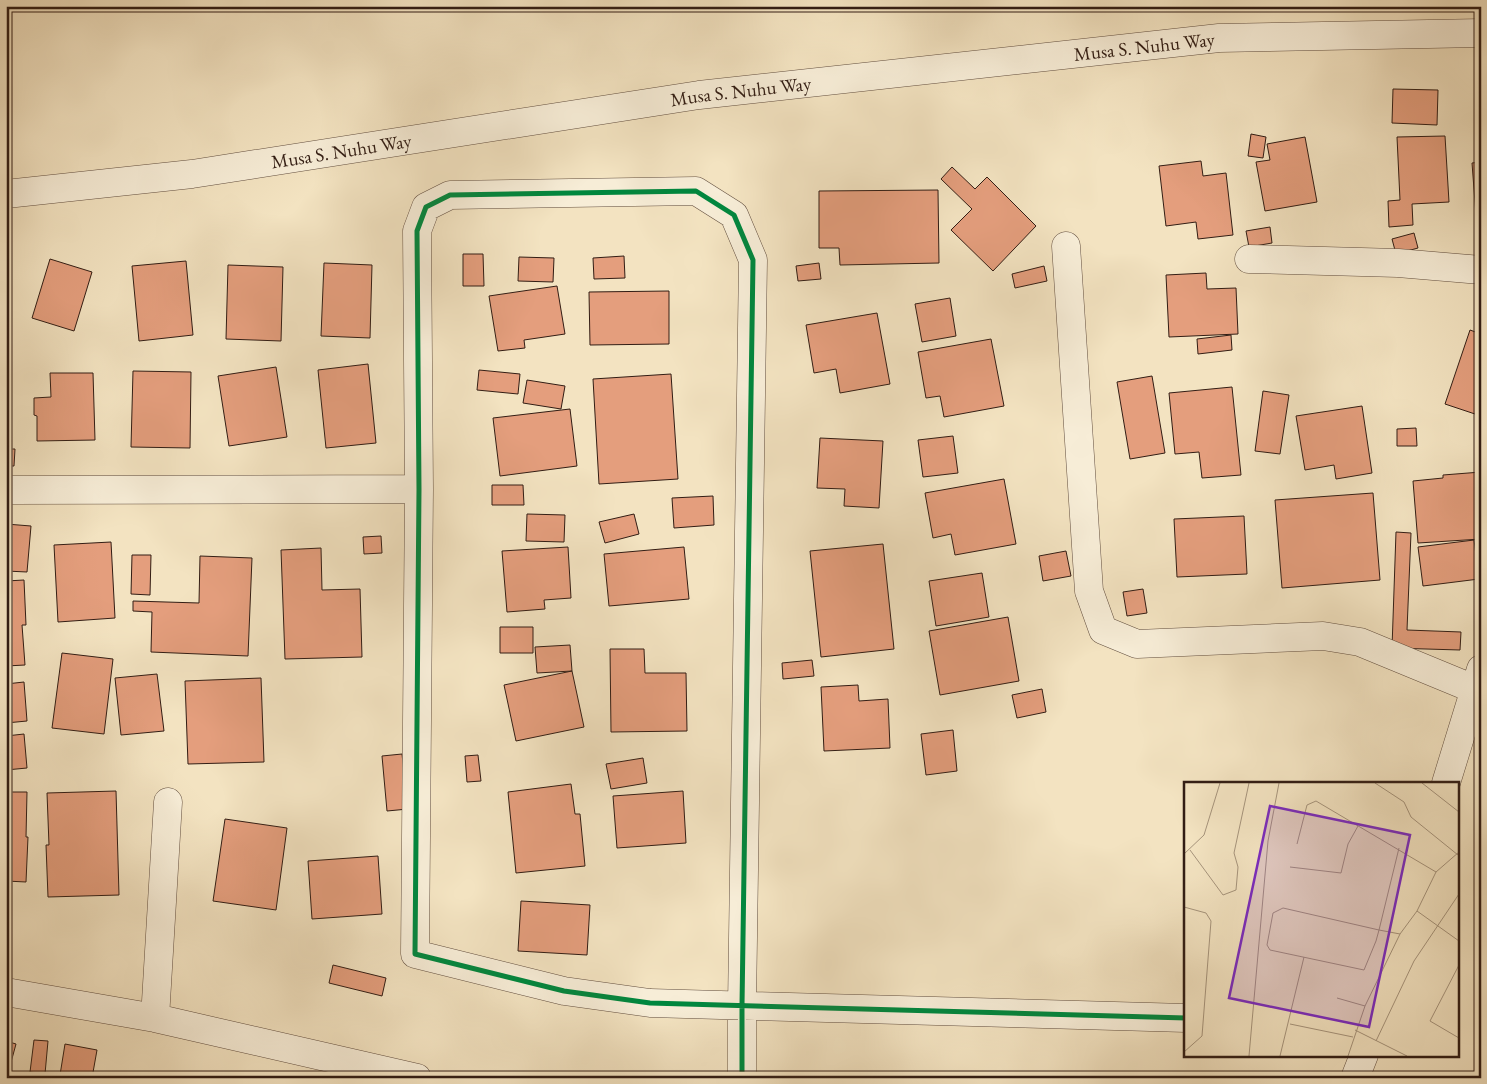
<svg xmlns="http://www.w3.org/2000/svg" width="1487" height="1084" font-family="'EB Garamond',serif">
<rect width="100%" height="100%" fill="#f3e3c1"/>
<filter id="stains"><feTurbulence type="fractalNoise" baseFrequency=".004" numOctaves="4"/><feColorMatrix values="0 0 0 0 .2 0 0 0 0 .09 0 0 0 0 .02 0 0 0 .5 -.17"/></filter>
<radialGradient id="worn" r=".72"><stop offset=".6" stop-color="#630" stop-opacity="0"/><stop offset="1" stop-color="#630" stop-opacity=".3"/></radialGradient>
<path fill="#e49e7d" stroke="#321d14" d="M1393,89l45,1 -1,35 -45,-2z
M1251,134l15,3 -3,21 -15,-2z
M1445,136l4,66 -37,2 1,21 -24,2 -1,-26 12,-1 -3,-63z
M1305,137l12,65 -52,9 -9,-49 14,-2 -3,-16z
M1201,161l2,15 23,-3 7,62 -35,4 -2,-17 -30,4 -7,-60z
M1481,162v80h-3l-6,-79z
M952,167l23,22 12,-12 49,49 -43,45 -42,-41 21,-21 -31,-30z
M938,190l1,73 -99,2 -1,-17h-20v-57z
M1270,227l2,16 -23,4 -3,-16z
M1414,233l4,15 -22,6 -4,-15z
M463,254h20l1,32h-21z
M624,256l1,22 -31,1 -1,-21z
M519,257l35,1 -1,24 -35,-1z
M50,259l42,13 -18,59 -42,-13z
M186,261l7,74 -54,6 -7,-75z
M324,263l48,2 -2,73 -49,-2z
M819,263l2,16 -23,2 -2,-15z
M228,265l55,2 -2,74 -55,-2z
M1044,266l3,15 -32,7 -3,-14z
M1206,273l1,16 29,-1 2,46 -69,3 -3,-62z
M557,286l8,48 -41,6 1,8 -27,3 -9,-55z
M669,291v53l-79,1 -1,-53z
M950,298l6,38 -34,6 -7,-38z
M877,313l13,71 -50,9 -4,-24 -22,4 -8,-48z
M1470,330l11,4v82l-36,-12z
M1231,335l1,15 -34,4 -1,-15z
M991,339l13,67 -60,11 -4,-21 -14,2 -8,-46z
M368,364l8,79 -50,5 -8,-78z
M276,367l11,70 -58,9 -11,-70z
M479,370l41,4 -2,20 -41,-4z
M133,371l58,1 -1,76 -59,-1z
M50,373h43l2,67 -58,1v-25l-3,-1v-17l17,-1z
M671,374l7,105 -79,5 -6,-105z
M1152,376l13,77 -35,6 -13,-77z
M527,380l38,6 -4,23 -38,-6z
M1232,387l9,88 -39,3 -3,-26 -24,2 -6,-61z
M1263,391l26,4 -9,59 -25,-3z
M1362,406l10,67 -36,6 -2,-14 -29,5 -9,-54z
M570,409l7,57 -77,10 -7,-58z
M1416,428l1,18h-20v-17z
M953,436l5,37 -35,4 -5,-37z
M820,438l63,3 -4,67 -35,-2 1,-17 -28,-1z
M6,449h9l-1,17h-8z
M1481,472v67l-63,4 -5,-62 30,-3v-3z
M1004,479l12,65 -61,11 -4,-21 -18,4 -8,-45z
M492,485h31l1,20h-32z
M1373,493l7,87 -98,8 -7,-88z
M713,496l1,29 -40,3 -2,-30z
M527,514l38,1 -1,27 -38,-1z
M634,514l5,20 -34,9 -6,-21z
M1244,516l3,58 -70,3 -3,-58z
M6,524l25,2 -4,46 -21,-1z
M1396,532l15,1 -4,97 54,2 -1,18 -68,-2z
M381,536l1,17 -18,1 -1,-17z
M1474,540l5,39 -56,7 -5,-39z
M111,542l4,76 -57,4 -4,-77z
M883,544l11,105 -73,8 -11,-106z
M568,547l3,51 -27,2 1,9 -38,3 -5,-61z
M684,547l5,52 -80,7 -5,-52z
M321,548l1,42 38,-1 2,68 -77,2 -4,-109z
M1066,551l5,25 -28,5 -4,-25z
M132,555h19l-1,40 -19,-1z
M200,556l52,2 -4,98 -97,-4 1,-40 -19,-1v-10l66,2z
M982,573l7,44 -53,9 -7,-45z
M24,580l2,45h-4l3,40 -19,1v-85z
M1143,589l4,24 -20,3 -4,-24z
M1008,617l11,64 -79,14 -11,-64z
M500,627h33v26h-33z
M570,645l2,26 -35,2 -2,-26z
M610,649h34l1,24h41l1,58 -76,1z
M62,653l51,6 -9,75 -52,-6z
M812,660l2,16 -31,3 -1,-16z
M572,671l12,56 -68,14 -12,-56z
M157,674l7,57 -43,4 -6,-57z
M261,678l3,84 -76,2 -3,-83z
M24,682l3,39 -21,2v-39z
M858,685l1,16 29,-2 2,49 -66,3 -3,-64z
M1042,689l4,23 -29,6 -5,-23z
M953,730l4,41 -31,4 -5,-41z
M24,734l3,34 -21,2v-34z
M402,754l6,55 -21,2 -5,-55z
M478,755l3,26 -14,1 -2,-26z
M643,758l4,25 -36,6 -5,-25z
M571,784l4,30h5l5,52 -69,7 -8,-81z
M116,791l3,104 -71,2 -2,-52h3l-2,-52z
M683,791l3,52 -69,5 -4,-52z
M6,792h21l-1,45h2l-2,45 -20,-1z
M225,819l62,9 -11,82 -63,-9z
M378,856l4,58 -70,5 -4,-58z
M521,901l69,4 -3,50 -69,-4z
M333,965l53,13 -4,18 -53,-13z
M34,1040l14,1 -3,33 -15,-2z
M6,1041l10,3 -6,22 -4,-1z
M65,1044l32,6 -5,28h-16l-16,-3z
M162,1074l26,4h-26z"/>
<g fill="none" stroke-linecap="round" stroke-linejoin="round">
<g stroke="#624e3f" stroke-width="29">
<path id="minor" d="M1066,246l23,345 14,39 34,14 186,-8 37,6 114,47
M1249,259l149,4 83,7
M6,490l413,-1
M1446,783l35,-114
M6,992l149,26 262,60
M155,1018l13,-216
M742,1078v-72l11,-746 -19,-45 -38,-24 -246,4 -24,12 -9,24 2,258 -4,465 149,37 86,12 536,15
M1355,1078l9,-23"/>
</g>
<g stroke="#624e3f" stroke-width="29">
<g id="tertiary">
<path id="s1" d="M6,194l186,-20 507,-79 520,-57 262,-5"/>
</g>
</g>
<use href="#minor" stroke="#f7edd7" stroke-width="28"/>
<use href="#tertiary" stroke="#f7edd7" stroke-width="28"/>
<g stroke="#f7edd7" stroke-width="8">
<path id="cycleway" d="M742,1078v-72l11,-746 -19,-45 -38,-24 -246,4 -24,12 -9,24 2,258 -4,465 149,37 86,12 536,15"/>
</g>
<use href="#cycleway" stroke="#00873e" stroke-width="5"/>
</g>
<g text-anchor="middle" stroke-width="4" stroke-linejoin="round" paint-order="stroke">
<g font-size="19" fill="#321d14" stroke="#f7edd7">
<text dy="7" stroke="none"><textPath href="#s1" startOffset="1148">Musa S. Nuhu Way</textPath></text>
<text dy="7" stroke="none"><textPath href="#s1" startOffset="742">Musa S. Nuhu Way</textPath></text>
<text dy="7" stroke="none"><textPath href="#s1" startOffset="338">Musa S. Nuhu Way</textPath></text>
</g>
</g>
<g transform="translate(1184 782)">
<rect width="275" height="275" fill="#f3e3c1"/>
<path fill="none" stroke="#a6947c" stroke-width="1" d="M191,1l29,19 7,15 47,38M238,1l37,29M113,62l10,-39 9,-4 120,71M215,66l-20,82 -3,11 -12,29 -94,-20 -3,-5 6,-32 10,-5 96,22 21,4M6,68l33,45 13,-5 2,-23 -4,-14 15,-70M0,72l20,-19 16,-52M106,85l51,6 7,-29 10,-18M0,125l22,6 5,8 -9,115 -18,16M233,129l42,30M275,183l-29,56 29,17M153,216l28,8M106,242l63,13M171,248l52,26M192,259l38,-80 45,-67M65,274l19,-215 11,-58M96,274l24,-99M164,274l17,-50 35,-72 17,-23 19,-39 23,-20"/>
<path fill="#7b2cbf" fill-opacity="0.15" stroke="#7b2cbf" stroke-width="2.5" d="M86,24l140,29 -41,192 -140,-29z"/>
<rect width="275" height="275" fill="none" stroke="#321d14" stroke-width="2.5"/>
</g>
<rect width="1487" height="1084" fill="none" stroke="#f3e3c1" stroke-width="25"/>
<rect x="8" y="8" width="1472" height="1069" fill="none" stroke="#321d14" stroke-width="2.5"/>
<rect x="12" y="12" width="1462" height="1059" fill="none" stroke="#321d14"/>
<rect width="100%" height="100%" filter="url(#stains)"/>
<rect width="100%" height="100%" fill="url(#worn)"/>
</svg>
